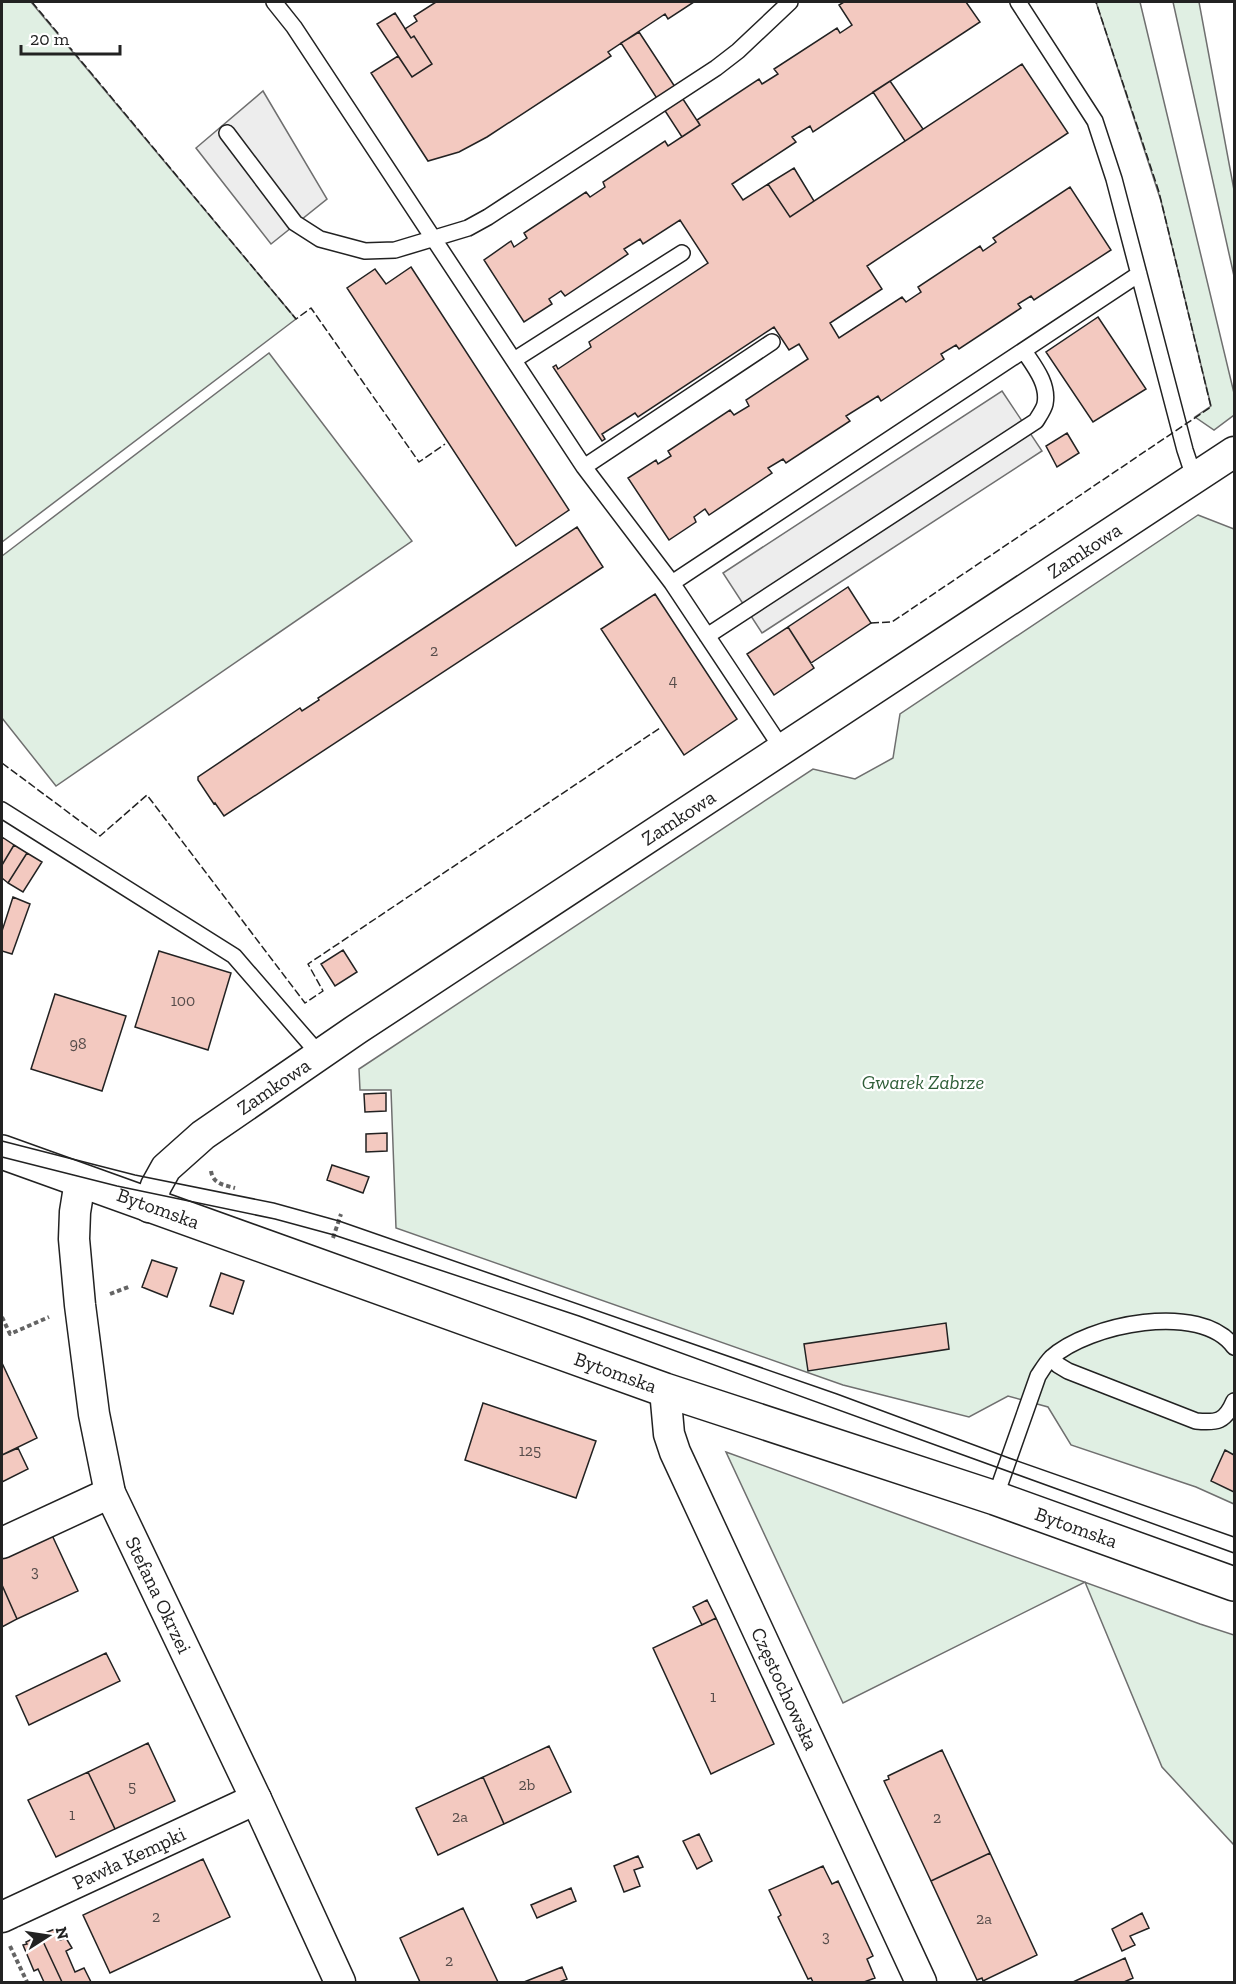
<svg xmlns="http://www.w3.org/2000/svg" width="1236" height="1984" font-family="'Zilla Slab',serif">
<rect width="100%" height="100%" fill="#fff"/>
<path fill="#e0efe3" stroke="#6f6f6f" stroke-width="1.5" d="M2,2h29l265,317 -294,223z
M1096,2h44l94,391v22l-20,15 -19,-13 16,-11 -50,-205z
M1173,2h26l35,188v86z
M269,353l143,188 -356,245 -54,-68v-162z
M1198,515l36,14v975l-38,-17 -125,-42 -23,-38 -40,-11 -39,21 -126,-32 -447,-157 -5,-138h-31l-1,-21 454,-300 42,10 38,-21 7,-44z
M726,1452l474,172 34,11v210l-72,-78 -77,-185 -242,121z"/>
<path fill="#ededed" stroke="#6f6f6f" stroke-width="1.5" d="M263,91l64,108 -56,45 -75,-96z
M1002,391l40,60 -280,182 -39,-60z"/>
<path fill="#f3c9c0" stroke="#222" stroke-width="1.5" d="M436,2h258l-26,17 -3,-5 -57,38 3,4 -124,81 -28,15 -31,9 -57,-88 27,-17 14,21 20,-13 -18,-28 -3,2 -6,-9 12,-8 -3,-5z
M844,2h122l14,20 -167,110 -3,-6 -18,11 4,5 -64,42 11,16 25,-16 22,33 232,-153 46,69 -201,133 15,23 -52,34 9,15 63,-41 4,5 15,-10 -3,-5 62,-41 3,5 13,-9 -3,-4 77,-51 41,63 -77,50 -3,-4 -13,8 3,4 -62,41 -3,-4 -15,9 3,5 -63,42 -3,-5 -32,20 4,5 -64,42 -3,-4 -15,9 4,5 -63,42 -4,-6 -11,8 2,5 -27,18 -41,-62 28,-18 2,4 13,-8 -3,-5 62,-41 4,5 15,-9 -3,-6 62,-41 -9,-15 -10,6 -15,-23 -136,90 -3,-4 -33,21 3,5 -3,2 -49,-74 3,-2 2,4 33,-22 -2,-5 119,-79 -28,-43 -37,24 -3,-5 -16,10 4,5 -63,42 -4,-5 -12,8 3,5 -28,18 -40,-62 27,-19 3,6 13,-9 -3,-5 62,-41 4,5 15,-10 -2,-5 62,-41 3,5 32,-21 -3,-5 62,-41 3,5 16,-10 -4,-5 63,-41 3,5 12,-8 -13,-20z
M395,13l16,25 3,-2 18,28 -20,13 -35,-53z
M639,32l61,93 -18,12 -61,-94z
M890,81l33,48 -18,12 -32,-49z
M794,168l20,33 -24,16 -22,-33z
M411,267l158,243 -53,36 -169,-258 28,-19 11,15z
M1098,317l48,72 -53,33 -47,-70z
M1067,433l12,20 -22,14 -11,-21z
M577,527l26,40 -379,249 -9,-13 -1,1 -16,-24v-3l102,-69 2,3 17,-11 -1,-2z
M848,587l23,36 -60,40 -23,-36z
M655,594l82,125 -53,36 -83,-126z
M788,627l26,41 -40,27 -27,-41z
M2,837l12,8 -12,20z
M14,845l13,8 -19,30 -6,-5v-13z
M27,853l15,9 -19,30 -15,-9z
M13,897l17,7 -18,50 -10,-3v-20z
M343,950l14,22 -22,14 -14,-22z
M159,951l72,22 -23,77 -73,-23z
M55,994l71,22 -24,75 -71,-22z
M386,1093v18l-21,1 -1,-18z
M387,1133v18l-21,1v-18z
M332,1165l37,12 -6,16 -36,-13z
M152,1260l25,8 -10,29 -25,-10z
M221,1273l23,8 -11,33 -23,-8z
M946,1323l3,26 -141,22 -4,-27z
M2,1363l35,75 -35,17z
M483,1403l113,38 -20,57 -111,-38z
M18,1448l10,21 -26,13v-27z
M1225,1450l9,5v37l-23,-11z
M51,1533l27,58 -61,28 -15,-34v-29z
M2,1585l15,34 -15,8z
M707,1600l9,18 -14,7 -9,-18z
M716,1618l58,126 -63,30 -58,-126z
M106,1653l14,28 -91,44 -13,-29z
M148,1743l27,58 -60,28 -27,-57z
M549,1746l22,46 -67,32 -21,-47z
M942,1750l48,103 -59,28 -47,-100 5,-2 -1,-3z
M88,1772l27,57 -59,28 -28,-57z
M483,1777l21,47 -66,31 -22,-47z
M699,1834l13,27 -15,8 -14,-28z
M990,1853l47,102 -54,26 -1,-3 -5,2 -46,-99z
M638,1856l5,11 -9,3 6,16 -16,6 -10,-26z
M203,1859l27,58 -120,56 -27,-58z
M823,1866l9,18 6,-3 35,75 -6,3 8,19 -11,4h-51l-2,-4 -3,1 -30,-62 3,-2 -12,-25z
M571,1888l5,13 -39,17 -6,-13z
M463,1908l35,74h-78l-20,-44z
M1142,1913l7,15 -19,8 5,9 -13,6 -10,-22z
M55,1929l5,11 6,-2 6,10 -6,3 9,21 9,-4 7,14h-29l-22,-47z
M40,1935l22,47h-18l-6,-13 -4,2 -11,-26 4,-1 -1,-2z
M1125,1958l8,20 -9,4h-51z
M562,1967l5,12 -8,3h-35z"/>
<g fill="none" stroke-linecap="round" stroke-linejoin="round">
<g stroke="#222" stroke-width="18">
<path id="lane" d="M274,2l20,25 290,440 88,116 111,167
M1018,2l77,119 19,58 71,271 5,15 8,12
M227,133l68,90 25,16 45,12 30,-1 73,-22 20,-11 228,-149 22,-17 52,-49
M514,360l168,-107
M584,467l188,-125
M672,583l467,-309
M707,636l329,-215c3,-5 8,-12 9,-17 4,-20 -11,-38 -21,-53
M2,810l232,146 85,98
M1052,1357l6,8 10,6 128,50c21,2 29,1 38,-20
M995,1498l43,-122c4,-6 8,-13 13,-18 37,-34 150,-57 183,-11"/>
</g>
<g stroke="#222" stroke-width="33">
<g id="street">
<path id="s1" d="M80,1181l-5,31 -1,27 6,66 14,109 16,79 146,306 84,183"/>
<path id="s2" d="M149,1207l7,-21 10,-18 37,-33 154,-106 877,-577"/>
<path id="s3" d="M665,1390l4,44 6,18 246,530"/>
<path d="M2,1543l108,-50"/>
<path id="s4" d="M2,1917l254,-118"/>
</g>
</g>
<g stroke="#222" stroke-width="36">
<g id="secondary">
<path id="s5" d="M2,1152l663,238 330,108 239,86"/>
</g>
</g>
<path stroke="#646464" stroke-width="4" stroke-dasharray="4.5 3" stroke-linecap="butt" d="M211,1171c2,13 13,14 24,17
M333,1238l8,-24
M110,1294l21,-8
M2,1317l8,17 39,-17
M10,1946l17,36"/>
<use href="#lane" stroke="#fff" stroke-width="15"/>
<use href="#street" stroke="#fff" stroke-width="30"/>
<use href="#secondary" stroke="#fff" stroke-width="33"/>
<path stroke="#222" stroke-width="1.5" d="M2,1141l133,34 139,28 65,18 498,173 172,64 225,79
M2,1157l115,29 158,33 59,16 245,81 655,237"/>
<path stroke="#222" stroke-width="1.5" stroke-dasharray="8 3" stroke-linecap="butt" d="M32,2l264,317 15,-11 108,154 26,-18
M871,623l21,-1 319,-215 -52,-215 -63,-190
M2,763l98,73 47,-41 158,208 18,-12 -15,-27 352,-236"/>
</g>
<g text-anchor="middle" stroke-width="4.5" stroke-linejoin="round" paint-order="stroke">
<g font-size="16" fill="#564c4a">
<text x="434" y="656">2</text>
<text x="673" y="686">4</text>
<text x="183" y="1006">100</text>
<text x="78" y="1049">98</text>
<text x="530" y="1456">125</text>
<text x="35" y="1577">3</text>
<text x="713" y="1702">1</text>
<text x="527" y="1790">2b</text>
<text x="132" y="1792">5</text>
<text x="72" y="1820">1</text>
<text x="460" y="1822">2a</text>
<text x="937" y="1823">2</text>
<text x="156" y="1922">2</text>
<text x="984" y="1924">2a</text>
<text x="826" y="1942">3</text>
<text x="449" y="1966">2</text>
</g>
<g font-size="20" fill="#222" stroke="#fff">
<text dy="7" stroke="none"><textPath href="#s2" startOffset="1150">Zamkowa</textPath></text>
<text dy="7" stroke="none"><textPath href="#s2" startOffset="664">Zamkowa</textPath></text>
<text dy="7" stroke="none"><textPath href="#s2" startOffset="178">Zamkowa</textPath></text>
<text dy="7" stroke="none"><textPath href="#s5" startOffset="166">Bytomska</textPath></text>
<text dy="7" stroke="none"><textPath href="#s5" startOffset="652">Bytomska</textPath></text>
<text dy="7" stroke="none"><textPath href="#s5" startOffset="1138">Bytomska</textPath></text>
<text dy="7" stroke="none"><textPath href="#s1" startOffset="428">Stefana Okrzei</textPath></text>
<text dy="7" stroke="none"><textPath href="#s3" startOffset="324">Częstochowska</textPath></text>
<text dy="7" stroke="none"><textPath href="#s4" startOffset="140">Pawła Kempki</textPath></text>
</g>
<g font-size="20" font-style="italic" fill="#2f5e38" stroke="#fff">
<text x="923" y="1089">Gwarek Zabrze</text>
</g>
</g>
<rect width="1236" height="1984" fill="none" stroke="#222222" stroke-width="6"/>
<g transform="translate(48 1936) rotate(78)" stroke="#ffffff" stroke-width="4.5" paint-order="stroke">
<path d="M0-4.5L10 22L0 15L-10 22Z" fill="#222222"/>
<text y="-9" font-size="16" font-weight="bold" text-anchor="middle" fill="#222222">N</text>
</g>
<path d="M21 45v9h99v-9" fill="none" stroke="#222222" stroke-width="3"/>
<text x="30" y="45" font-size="18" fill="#222222" stroke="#ffffff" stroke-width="4.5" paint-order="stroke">20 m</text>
</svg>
